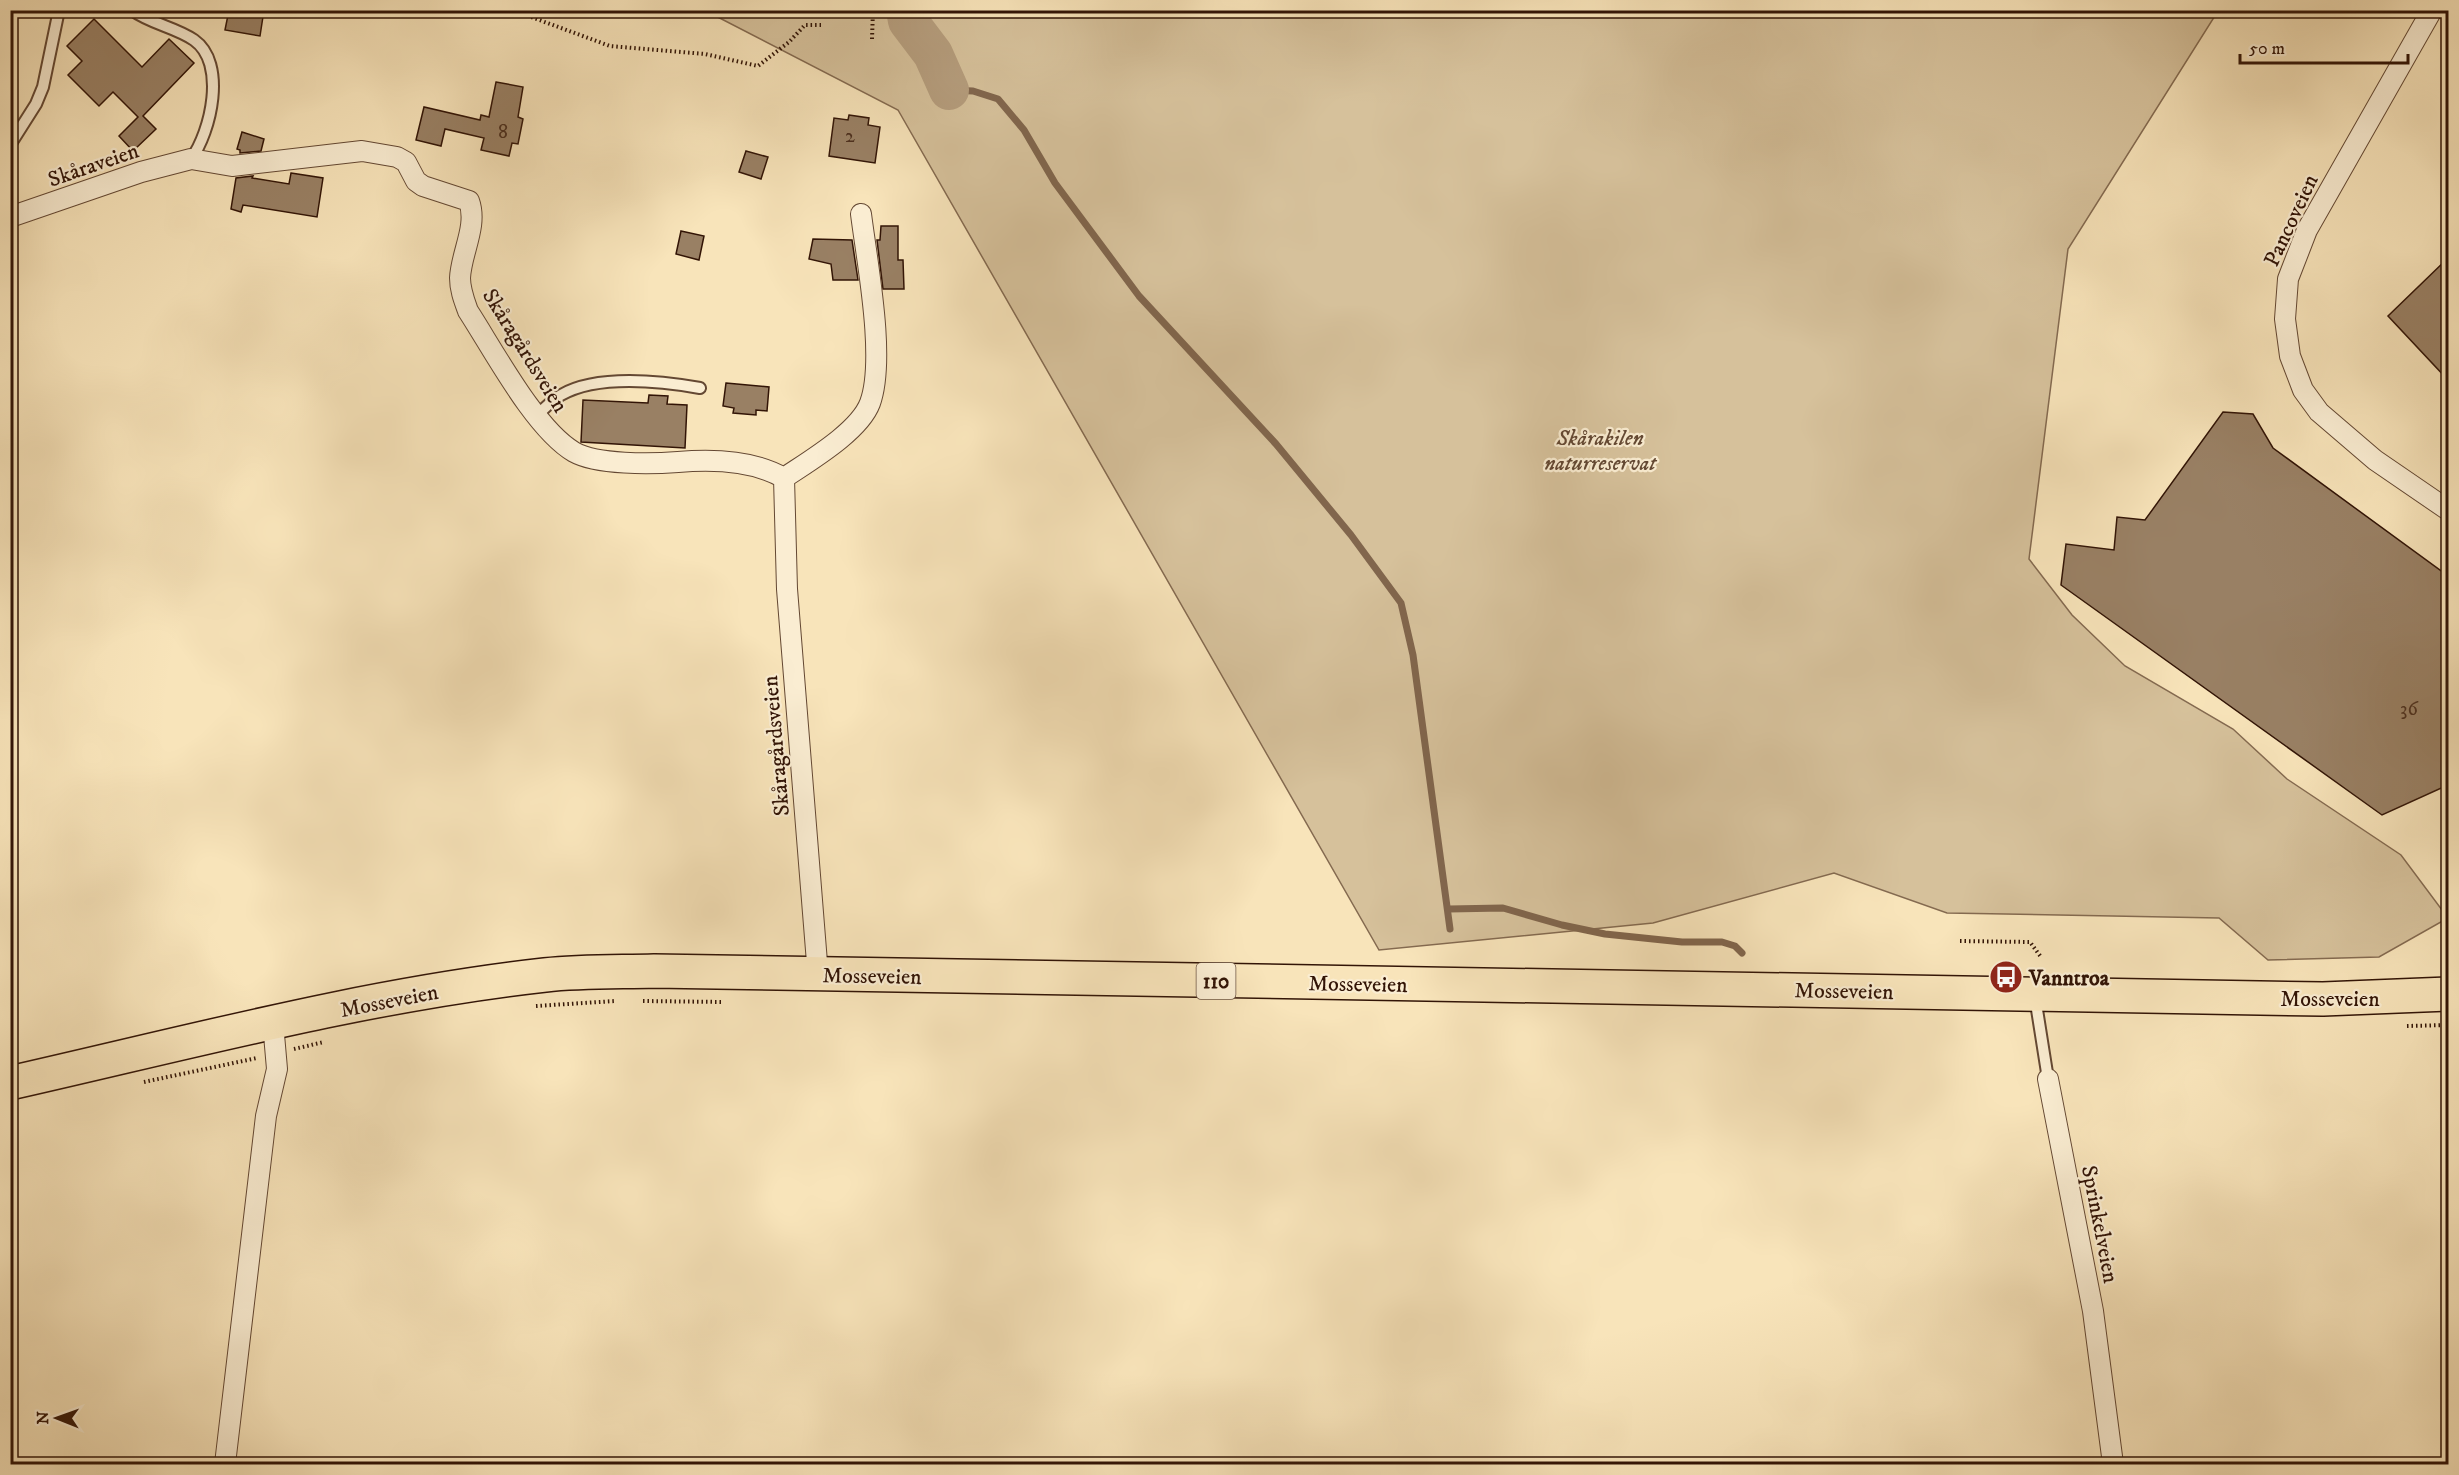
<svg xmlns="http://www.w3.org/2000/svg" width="2459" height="1475" font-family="'IM FELL DW Pica',serif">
<rect width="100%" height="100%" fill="#f8e4ba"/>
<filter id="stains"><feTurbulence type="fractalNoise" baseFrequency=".00333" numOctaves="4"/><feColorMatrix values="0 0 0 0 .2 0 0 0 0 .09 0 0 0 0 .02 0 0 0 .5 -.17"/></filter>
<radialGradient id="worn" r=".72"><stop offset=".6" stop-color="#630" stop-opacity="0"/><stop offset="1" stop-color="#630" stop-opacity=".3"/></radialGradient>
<path fill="#d6c19b" stroke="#846a50" stroke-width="1.5" d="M706,11h1512l-150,238 -39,310 43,56 53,51 108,63 54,50 114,76 47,63 -69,39 -111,3 -49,-42 -272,-5 -113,-40 -181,50 -274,27 -481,-840z"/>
<path fill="#b59d7d" stroke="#81664d" stroke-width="1.5" d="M887,11h35l3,15 32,57 -13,5 -18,-29 -30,-26z"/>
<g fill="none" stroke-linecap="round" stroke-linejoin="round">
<path stroke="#745842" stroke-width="1.5" d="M893,10l8,20 27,20 2,-3 -10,-19 -3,-18"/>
<path stroke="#81664d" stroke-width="7" d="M949,90l24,1 25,8 26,31 31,53 84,113 137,148 75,91 50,68 12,52 37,274
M1449,909l54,-1 59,17 43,9 77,8h40l13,4 7,7"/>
<path stroke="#b59d7d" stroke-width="40" d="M906,10l2,11 25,33 16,36"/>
</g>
<path fill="#998064" stroke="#321406" stroke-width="1.5" d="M229,10h35l-4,26 -35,-6z
M94,19l48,48 27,-28 25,24 -51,53 13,13 -23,22 -14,-15 19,-19 -25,-25 -14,14 -31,-31 14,-14 -15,-15z
M496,82l27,5 -5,30 5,2 -5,25 -6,-1 -3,13 -28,-6 3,-12 -39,-9 -4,17 -25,-6 8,-33 56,13 1,-5 8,2z
M849,115l20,3 -1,7 12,2 -5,36 -46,-7 5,-38 14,2z
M242,132l22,7 -3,12 -21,2v-3l-3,-1z
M746,151l22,6 -7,22 -22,-7z
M291,173l32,5 -6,39 -74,-12 -2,7 -10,-3 5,-31 17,-2 -1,2 37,6z
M881,226h17v34h5l1,29h-21l-6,-49h3z
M681,231l23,5 -5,24 -23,-6z
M813,239l39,1 6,40h-25l-2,-16 -22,-5z
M2448,258v122l-60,-64z
M726,383l43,4 -2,24 -11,-1v5l-23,-2 1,-5 -11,-2z
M649,395l19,1 -1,8 20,1 -2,43 -104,-6 2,-42 65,3z
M2223,412l30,2 20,34 175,128v209l-66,30 -321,-230 5,-41 48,6 3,-33 28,3z"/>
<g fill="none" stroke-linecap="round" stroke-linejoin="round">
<g stroke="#644833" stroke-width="14">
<path id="service" d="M132,10c19,14 43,17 62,30 33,23 17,92 -3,119
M10,145l26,-41 7,-17 16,-77
M536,416c8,-7 16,-16 25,-21 36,-21 100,-14 139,-7
M2035,997l13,82"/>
</g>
<g stroke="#644833" stroke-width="22">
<path id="minor" d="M2432,10l-125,220 -19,49 -3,40 5,37 13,34 16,22 56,48 73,50
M10,217l131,-45 50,-13 41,7 130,-15 35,6 9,5 10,19 7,5 46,15c9,25 -8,52 -9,77 0,12 4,22 8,33 26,40 67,118 106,141 23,13 77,12 104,10 35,-3 75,-2 106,16l3,111 31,386
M784,478c25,-17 75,-46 86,-75 16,-44 -3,-141 -9,-189
M2048,1079l45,232 20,153
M225,1464l41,-348 11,-47 -4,-46"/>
</g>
<g stroke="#321406" stroke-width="36">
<path id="trunk" d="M10,1083c177,-40 355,-88 535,-108 36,-4 73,-3 109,-4l1669,28 125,-5"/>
</g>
<path stroke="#321406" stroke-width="4" stroke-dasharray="1.5 3" stroke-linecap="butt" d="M523,14l87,32 95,8 53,12 31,-24 16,-17h16
M872,39l1,-29
M1960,941l70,1 11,15
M643,1001l80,1
M536,1006l79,-5
M2407,1026l41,-1
M294,1049l30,-7
M144,1082l113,-24"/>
<use href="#service" stroke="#faedd2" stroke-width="10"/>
<use href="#minor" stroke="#faedd2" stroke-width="20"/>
<use href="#trunk" stroke="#f8e4ba" stroke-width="33"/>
</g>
<defs>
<g id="bus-disc" transform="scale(1.725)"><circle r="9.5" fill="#8f2418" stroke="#faedd2"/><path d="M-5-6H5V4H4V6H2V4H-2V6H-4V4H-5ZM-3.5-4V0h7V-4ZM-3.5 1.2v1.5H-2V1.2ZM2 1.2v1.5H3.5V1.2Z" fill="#fff"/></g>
</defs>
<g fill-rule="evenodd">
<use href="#bus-disc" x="2006" y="977"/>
</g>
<g text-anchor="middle" stroke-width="4.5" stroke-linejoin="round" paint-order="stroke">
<g font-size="20" fill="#4c2f1e">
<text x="503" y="138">8</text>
<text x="850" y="142">2</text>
<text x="2409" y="715">36</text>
</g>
<rect fill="#faedd2" stroke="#6e5543" stroke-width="1.5" x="1196.5" y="963" width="39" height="36" rx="4.5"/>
<g font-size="21" font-weight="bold" fill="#321406">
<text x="1216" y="988">110</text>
</g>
<g font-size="22" fill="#321406" stroke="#faedd2">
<text transform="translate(93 164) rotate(-19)" y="8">Skåraveien</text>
<text transform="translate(2290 220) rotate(-65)" y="8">Pancoveien</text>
<text transform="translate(526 350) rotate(58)" y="8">Skåragårdsveien</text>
<text transform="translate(775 746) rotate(-95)" y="8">Skåragårdsveien</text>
<text transform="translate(872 975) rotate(1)" y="8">Mosseveien</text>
<text transform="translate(1358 983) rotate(1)" y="8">Mosseveien</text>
<text transform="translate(1844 990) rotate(1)" y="8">Mosseveien</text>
<text x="2330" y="1006">Mosseveien</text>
<text transform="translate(389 1000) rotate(-11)" y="8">Mosseveien</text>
<text transform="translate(2101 1224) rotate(79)" y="8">Sprinkelveien</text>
</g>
<g font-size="22" font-style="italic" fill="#634833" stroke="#faedd2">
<text x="1600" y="445">Skårakilen<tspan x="1600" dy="25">naturreservat</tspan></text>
</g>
<g font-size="22" font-weight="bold" fill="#321406" stroke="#faedd2" text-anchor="start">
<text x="2029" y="985">Vanntroa</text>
</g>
</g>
<rect width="2459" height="1475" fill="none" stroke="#f8e4ba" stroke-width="36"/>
<rect x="12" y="12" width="2435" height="1451" fill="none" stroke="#321406" stroke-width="3"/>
<rect x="18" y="18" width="2423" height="1439" fill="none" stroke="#321406" stroke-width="1.5"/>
<g transform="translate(57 1418) rotate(271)" stroke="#faedd2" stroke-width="4.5" paint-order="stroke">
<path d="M0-4.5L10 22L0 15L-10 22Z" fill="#321406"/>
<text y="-9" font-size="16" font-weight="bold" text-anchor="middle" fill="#321406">N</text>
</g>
<path d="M2240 54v9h168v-9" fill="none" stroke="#321406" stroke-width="3"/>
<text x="2249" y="54" font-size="18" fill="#321406" stroke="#faedd2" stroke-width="4.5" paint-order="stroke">50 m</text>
<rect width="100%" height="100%" filter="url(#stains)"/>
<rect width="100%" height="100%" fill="url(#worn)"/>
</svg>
